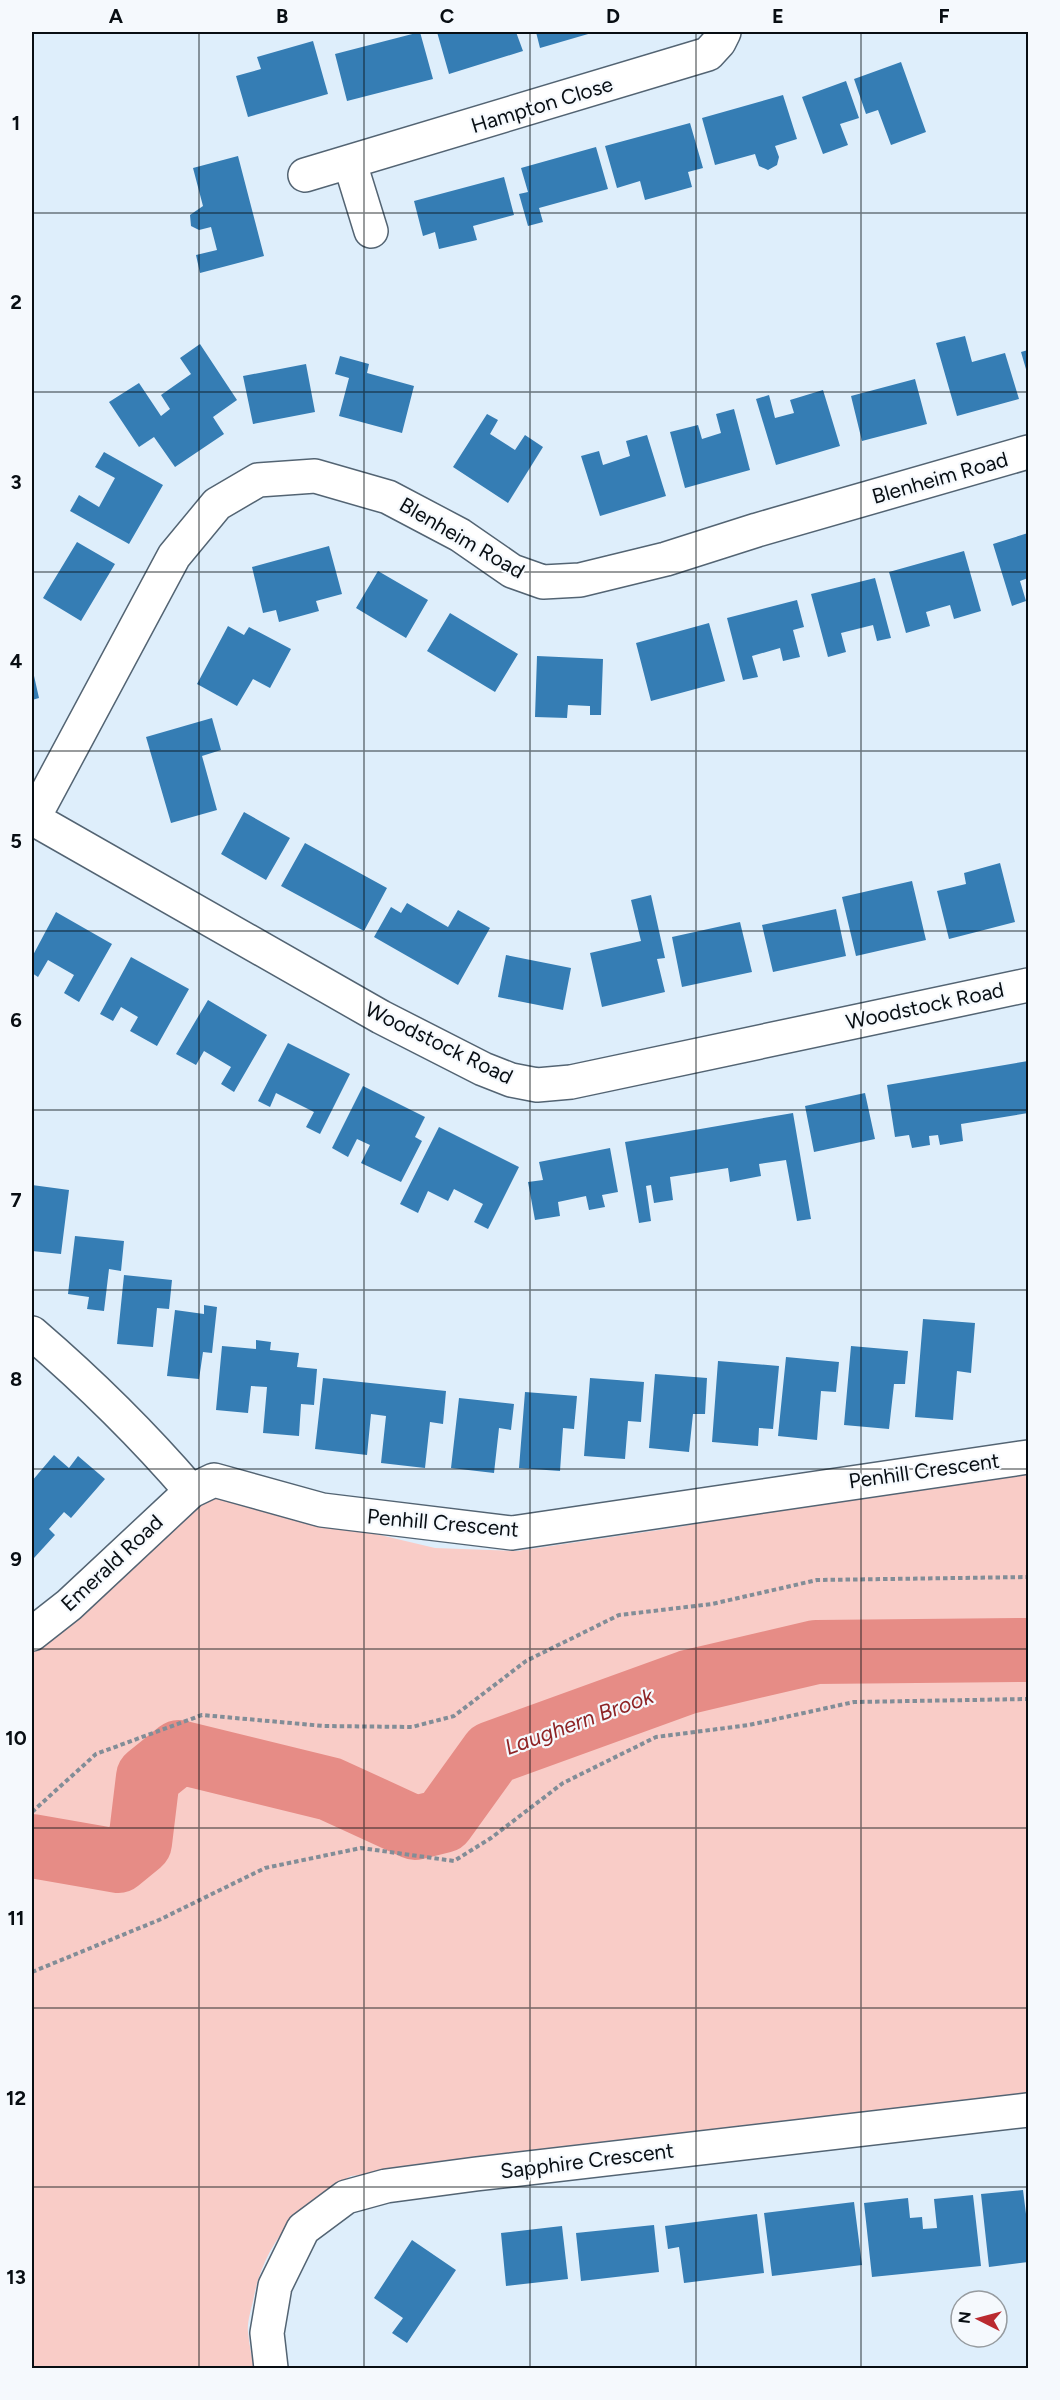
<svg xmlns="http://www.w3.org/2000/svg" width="1060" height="2400" font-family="Figtree,sans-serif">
<rect width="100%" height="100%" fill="#deeefb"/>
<path fill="#f9ccc7" d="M1028,1472v621l-677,83c-51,28 -87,65 -98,125 -2,9 -6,21 -5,31 1,12 4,25 6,36h-222v-716l175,-158 228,54 82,3 162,-24 139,-27z"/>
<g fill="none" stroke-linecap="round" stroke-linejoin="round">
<path stroke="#e68c86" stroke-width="64" d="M32,1846l86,15 22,-18 8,-66 31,-25 151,37 85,39 28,-7 49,-68 196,-71 128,-30 212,-2"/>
</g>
<path fill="#357db4" d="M420,32l13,47 -86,22 -12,-47z
M437,32h79l7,19 -74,23z
M536,32h59l-55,16z
M313,41l15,53 -80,23 -12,-41 25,-7 -4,-12z
M901,62l25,70 -35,13 -13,-35 -12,4 -12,-35z
M846,81l13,37 -19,6 8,21 -25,9 -21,-57z
M783,95l14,44 -22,7 4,11 -2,8 -9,5 -9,-4 -4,-12 -40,11 -13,-47z
M690,123l13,45 -15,4 4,15 -47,13 -5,-19 -23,7 -12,-42z
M596,147l12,42 -69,19 4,14 -15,4 -9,-32 9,-2 -7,-24z
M238,156l26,100 -64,17 -4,-18 21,-5 -6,-23 -12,3 -8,-4 -1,-11 13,-9 -10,-38z
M504,177l10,38 -41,11 4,14 -38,9 -4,-17 -12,4 -9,-35z
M965,336l7,26 33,-9 14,46 -62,17 -21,-73z
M200,344l37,56 -24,17 11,17 -49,33 -21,-30 -15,10 -30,-45 30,-19 22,33 9,-7 -9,-14 30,-21 -11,-16z
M1028,350v26l-7,-24z
M340,356l29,8 -2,9 47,13 -12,47 -63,-17 10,-38 -14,-4z
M306,364l9,48 -62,12 -10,-48z
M915,379l12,45 -65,17 -11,-45z
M823,390l17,56 -64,19 -20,-66 13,-4 6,23 19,-5 -4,-13z
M734,409l16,61 -65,18 -15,-56 28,-7 4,14 19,-6 -5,-19z
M487,414l11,6 -8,14 25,16 10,-15 18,12 -35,56 -55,-36z
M647,435l19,61 -66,20 -19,-60 18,-5 4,14 27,-9 -4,-15z
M104,452l59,33 -34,59 -59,-33 9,-16 20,12 16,-29 -20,-11z
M1028,533v45l-8,3 6,20 -14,5 -19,-62z
M77,542l38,22 -34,57 -38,-23z
M329,546l13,48 -26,7 3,10 -40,11 -3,-12 -13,3 -11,-46z
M964,551l17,60 -27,8 -4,-14 -24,7 4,14 -24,7 -17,-61z
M378,571l50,29 -22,38 -50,-30z
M875,578l16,60 -14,3 -4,-16 -32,8 5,19 -18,5 -17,-63z
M797,600l7,27 -11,3 7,27 -17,4 -3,-13 -28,8 6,21 -15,3 -16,-62z
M450,613l68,41 -23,38 -68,-41z
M709,623l16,58 -74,20 -15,-58z
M228,626l16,9 5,-8 42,22 -21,39 -17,-9 -16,27 -40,-22z
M537,656l66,3 -2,56h-11v-9l-22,-1 -1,13 -32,-1z
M32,667l7,31 -7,2z
M212,718l9,32 -19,6 15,54 -46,13 -25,-86z
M244,812l46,26 -24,42 -45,-26z
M305,843l82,45 -23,43 -83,-45z
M1000,863l15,59 -66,17 -12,-48 29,-7 -2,-11z
M912,881l14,59 -70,16 -14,-59z
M651,895l14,63 -8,1 8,33 -63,15 -12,-54 51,-12 -10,-41z
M407,903l41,24 10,-17 32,18 -32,57 -84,-48 17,-30 10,6z
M836,909l10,47 -73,16 -11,-47z
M56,912l56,32 -33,58 -15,-9 10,-18 -26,-15 -10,17 -6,-4v-16z
M740,922l12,50 -70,15 -10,-50z
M506,955l65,13 -8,42 -65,-13z
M131,957l58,32 -32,57 -27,-15 8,-14 -17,-10 -8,14 -13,-7z
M208,1000l59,35 -33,57 -13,-8 10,-17 -27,-16 -8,14 -20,-11z
M288,1043l62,31 -30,60 -14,-7 8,-15 -38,-19 -6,14 -12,-6z
M1028,1061v52l-67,11 2,17 -23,4 -2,-10 -9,1 1,9 -18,3 -3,-13 -14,2 -8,-52z
M363,1086l62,31 -10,20 7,4 -21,41 -40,-19 9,-18 -13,-6 -9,18 -16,-9z
M865,1093l10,46 -61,13 -9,-46z
M793,1113l18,106 -14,2 -11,-61 -27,4 2,12 -31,6 -2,-14 -58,9 3,23 -19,3 -3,-18 -5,1 5,35 -12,2 -14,-81z
M439,1127l80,40 -31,62 -14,-7 9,-18 -29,-15 -6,12 -20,-10 -10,22 -18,-9z
M610,1148l8,44 -16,3 3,12 -16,3 -3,-14 -28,6 2,14 -25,4 -7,-38 15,-2 -4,-18z
M32,1185l37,5 -8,64 -29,-3z
M75,1236l49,5 -3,30 -12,-2 -5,42 -17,-2 2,-12 -21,-3z
M124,1275l48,5 -3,29 -12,-1 -4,39 -36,-3z
M204,1305l13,2 -5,46 -9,-1 -4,27 -32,-3 8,-66 29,4z
M923,1319l52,4 -4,50 -14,-2 -4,49 -38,-3z
M256,1340l15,2 -1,8 29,3 -2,14 20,2 -3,36 -13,-1 -2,32 -36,-3 4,-46 -16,-1 -3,27 -32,-3 6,-64 34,3z
M851,1346l57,5 -3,33h-11l-5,45 -45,-4z
M786,1357l53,5 -3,30 -15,-1 -4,49 -39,-4z
M718,1361l61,5 -6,63 -14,-1 -1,18 -46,-4z
M655,1374l52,4 -2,36h-12l-4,38 -40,-4z
M323,1378l123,13 -3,33 -13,-2 -5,46 -44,-5 5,-47 -15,-2 -4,41 -52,-6z
M590,1378l54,4 -3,40 -13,-1 -3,38 -41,-3z
M525,1392l52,4 -3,33 -11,-1 -3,43 -41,-3z
M459,1398l55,6 -3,26 -12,-2 -5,45 -43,-5z
M54,1455l15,13 9,-12 27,23 -34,39 -7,-6 -15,17 6,6 -21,23 -2,-2v-75z
M1023,2190l3,24h2v48l-39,5 -8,-73z
M973,2195l8,71 -109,11 -8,-74 44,-5 2,20 12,-1 1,12 14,-1 -3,-29z
M854,2202l8,63 -90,11 -8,-63z
M757,2214l7,59 -80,10 -5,-36 -11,2 -3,-23z
M654,2225l5,47 -78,9 -5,-48z
M562,2226l6,53 -62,7 -5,-53z
M412,2240l44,30 -49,73 -15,-10 11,-15 -29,-20z"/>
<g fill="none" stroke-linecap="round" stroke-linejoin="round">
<g stroke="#536473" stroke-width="36">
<path id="street" d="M350,163l21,68
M305,175l403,-121 11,-12 5,-10
M32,818l349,199 102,52 28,11 26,5 34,-3 457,-97
M33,819l141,-263 43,-52 41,-24 57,-4 73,21 72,38 52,36 31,11 37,-2 86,-21 91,-29 271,-78
M32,1333c57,49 110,101 159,158l23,-11 108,30 190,23 516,-76
M32,1634l37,-29 122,-114
M271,2368l-4,-35 8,-47 28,-57 43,-32 40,-11 90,-12 552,-64"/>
</g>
<path stroke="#828d97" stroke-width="4" stroke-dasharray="4.5 3" stroke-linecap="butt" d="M32,1812l64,-58 106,-39 122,11 88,1 42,-11 72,-55 93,-46 93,-11 105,-24 211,-3
M32,1972l127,-52 106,-52 96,-20 93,13 37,-23 72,-55 93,-46 93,-12 105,-23 174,-3"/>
<use href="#street" stroke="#fff" stroke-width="33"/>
</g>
<path fill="none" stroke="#080e13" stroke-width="1.5" stroke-opacity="0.55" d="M199,32v2336M364,32v2336M530,32v2336M696,32v2336M861,32v2336M32,213h996M32,392h996M32,572h996M32,751h996M32,931h996M32,1110h996M32,1290h996M32,1469h996M32,1649h996M32,1828h996M32,2008h996M32,2187h996"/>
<g text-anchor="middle" stroke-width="4.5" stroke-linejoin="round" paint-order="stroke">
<g font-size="21" fill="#080e13" stroke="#f5f9fd">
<text transform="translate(542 105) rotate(-17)" y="7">Hampton Close</text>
<text transform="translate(940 478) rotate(-16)" y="7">Blenheim Road</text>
<text transform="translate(462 538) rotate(30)" y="7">Blenheim Road</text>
<text transform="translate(925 1006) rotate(-12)" y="7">Woodstock Road</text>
<text transform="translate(439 1043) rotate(26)" y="7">Woodstock Road</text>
<text transform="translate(924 1471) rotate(-8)" y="7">Penhill Crescent</text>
<text transform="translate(443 1523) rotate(5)" y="7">Penhill Crescent</text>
<text transform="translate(112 1563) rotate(-43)" y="7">Emerald Road</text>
<text transform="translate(587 2161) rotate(-7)" y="7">Sapphire Crescent</text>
</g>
<g font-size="22" font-style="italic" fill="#8e2426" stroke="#f5f9fd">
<text transform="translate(579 1721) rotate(-20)" y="8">Laughern Brook</text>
</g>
</g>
<rect width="1060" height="2400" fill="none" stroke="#f5f9fd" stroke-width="66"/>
<g transform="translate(979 2319) rotate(276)"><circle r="28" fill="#f5f9fd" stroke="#969b9f" stroke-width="1.5"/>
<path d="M0-4.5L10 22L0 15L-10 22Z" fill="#ba2a30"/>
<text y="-9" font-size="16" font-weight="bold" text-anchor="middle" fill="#080e13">N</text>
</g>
<rect x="33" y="33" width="994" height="2334" fill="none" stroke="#080e13" stroke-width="2"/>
<g font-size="20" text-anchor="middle" font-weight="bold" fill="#080e13">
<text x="116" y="23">A</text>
<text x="282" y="23">B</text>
<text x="447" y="23">C</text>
<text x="613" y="23">D</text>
<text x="778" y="23">E</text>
<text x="944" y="23">F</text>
<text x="16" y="130">1</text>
<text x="16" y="309">2</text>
<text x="16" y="489">3</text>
<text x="16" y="668">4</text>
<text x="16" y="848">5</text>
<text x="16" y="1027">6</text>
<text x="16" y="1207">7</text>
<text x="16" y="1386">8</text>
<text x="16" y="1566">9</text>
<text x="16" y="1745">10</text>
<text x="16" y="1925">11</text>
<text x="16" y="2105">12</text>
<text x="16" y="2284">13</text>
</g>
</svg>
